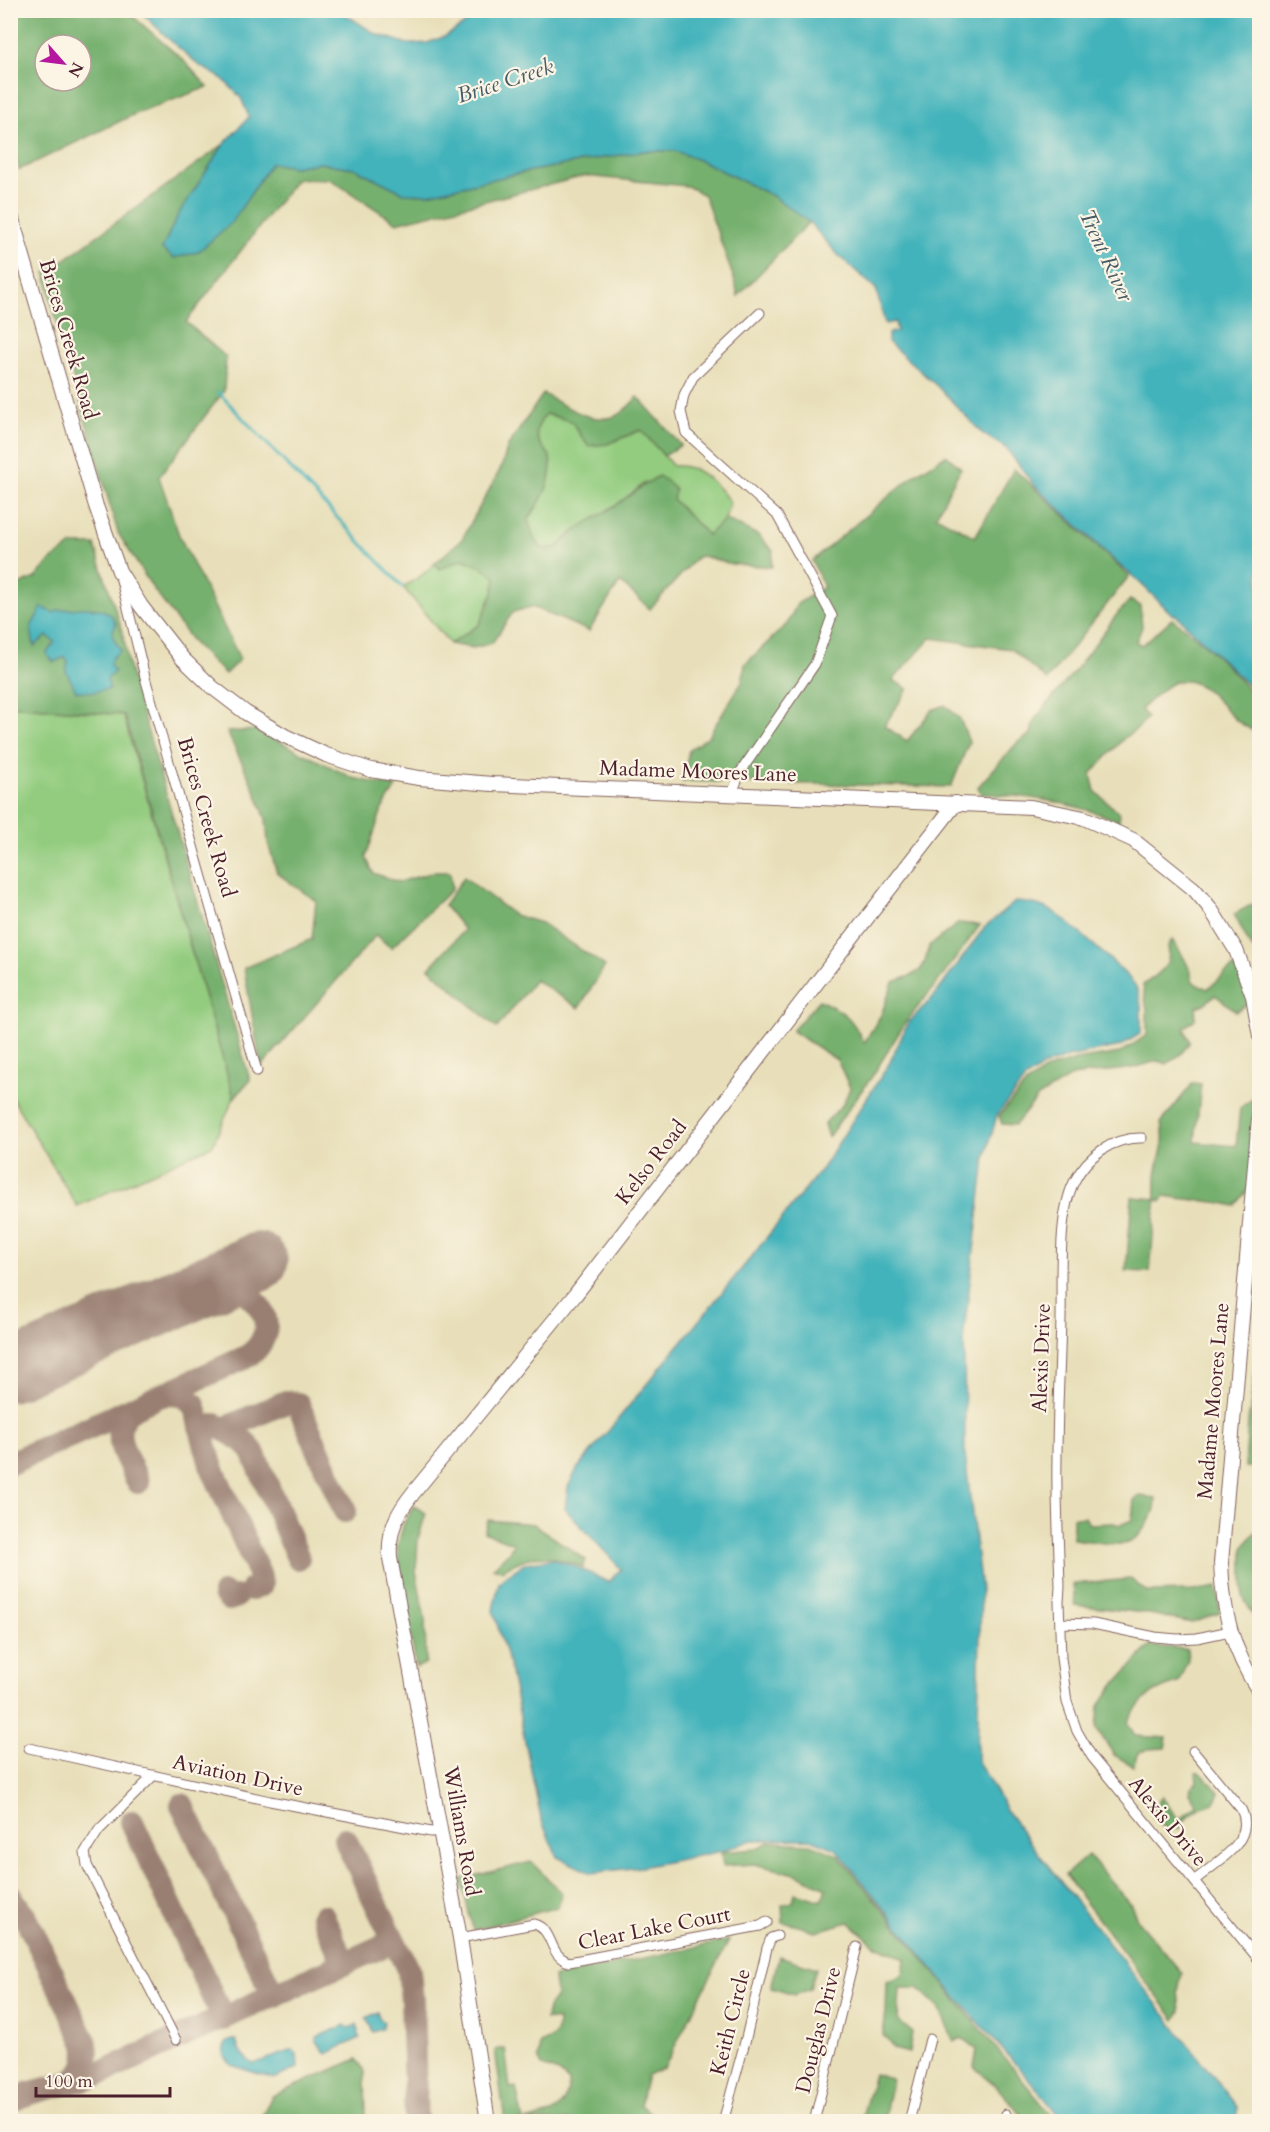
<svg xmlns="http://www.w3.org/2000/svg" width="1270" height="2132" font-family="Cardo,serif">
<rect width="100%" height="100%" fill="#fcf5e5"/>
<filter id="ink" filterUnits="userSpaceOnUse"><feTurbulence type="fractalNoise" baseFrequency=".0167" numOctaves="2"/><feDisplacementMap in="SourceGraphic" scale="12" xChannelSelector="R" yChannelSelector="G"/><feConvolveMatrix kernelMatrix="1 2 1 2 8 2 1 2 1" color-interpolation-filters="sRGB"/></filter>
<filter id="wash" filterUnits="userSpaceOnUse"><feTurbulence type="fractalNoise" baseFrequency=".008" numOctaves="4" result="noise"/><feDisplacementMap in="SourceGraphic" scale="24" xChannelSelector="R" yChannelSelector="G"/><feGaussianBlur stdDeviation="1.35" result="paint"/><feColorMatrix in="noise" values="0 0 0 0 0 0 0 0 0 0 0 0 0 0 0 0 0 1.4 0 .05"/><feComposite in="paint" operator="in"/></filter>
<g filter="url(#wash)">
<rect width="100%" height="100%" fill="#e8dfba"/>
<path fill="#93cc7f" stroke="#6e7655" stroke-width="1.5" d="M546,414l25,7 36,23 34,-14 32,36c25,-2 43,17 57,36l-5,17 -17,16 -35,-35 -27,-18 -28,22 -49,31 -11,12 -15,2 -9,-10 -6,-19c12,-17 26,-39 22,-62 0,-5 -1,-3 -5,-7 -13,-15 -10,-24 1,-37z
M463,559l19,8 14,11 -3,15 -14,32 -29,19 -47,-57 18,-11 14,-13 5,6z
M11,705l112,10 111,383 -22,48 -135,60 -66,-110z"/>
<path fill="#76b06e" stroke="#60684c" stroke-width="1.5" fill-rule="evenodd" d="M10,11h117l56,49 25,27 -73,27 -116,56 -8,-29zM45,45h36v36h-36z
M224,144l-46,71 -16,34 70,-27 39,-59 23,4 25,-4 35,5 50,25 24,1 92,-21 76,-14 48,-8h31l27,10 71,35 36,26 -71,74 -4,-17 -30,-84 -17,-9 -102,-10 -188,47 -67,-44h-34l-110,143 40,35 -2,34 -65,86 20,58 61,124 -15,15 -31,-30 -42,-57 -34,-54 -67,-232 -5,-28z
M543,394c21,11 52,34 77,20 6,-4 12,-12 18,-17l43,48 -17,11 -23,-26 -34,14 -19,2 -17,-25 -25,-7c-11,14 -14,22 0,37 3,4 4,2 4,7 4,24 -10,44 -22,62l6,19 8,10 16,-2c16,-19 38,-29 58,-42 15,-10 27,-21 43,-29l11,8 5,6 -2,10 35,35 17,-16 33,16 15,16 -1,16 -40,-3 -30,-8 -5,1 -47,52 -30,-27 -31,49 -57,-24 -19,5 -21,31 -19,5 -23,-4 29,-19 14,-32 3,-15 -14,-11 -19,-8 -23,10 -5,-6 27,-24 39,-71 7,-22z
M946,455l15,13 -25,48 39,21 39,-68 115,107 -82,104 -36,-31 -80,-11 -38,42 15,9 -24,37 23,15 25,-31 13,-5 15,14 9,23 -18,45 -268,-6 6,-31 19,-13 34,-55 3,-18 42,-40 10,-20 27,-17 -12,-26 102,-86z
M72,545h23c10,40 29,78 33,119l122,416 -16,18 -110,-383 -113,-10 -1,-116 25,-11 15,-17z
M1130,600l10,6 2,21 -6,15 6,3 30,-26c34,23 61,52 87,83v24l-2,7c-8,-5 -18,-9 -24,-16 -14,-14 -34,-43 -58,-35 -10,3 -26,20 -34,27l6,9 -9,10 -14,10 -33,36 4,17 24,22v8c-43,-17 -91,-26 -138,-27l-3,-7 39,-44 14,-9 3,-14 43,-52 41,-55z
M256,730l97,48 43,9 -14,22 -16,48 7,16 26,9 35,-10h16l2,17 -61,59 -15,-13 -115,132 -17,-99 68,-29 4,-38 -39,-28 -9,-30 -2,-24 -12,-31 -27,-56z
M464,877l50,38 27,8 64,43 -26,42 -44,-28 -38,48 -68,-60 35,-38 -20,-25z
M1259,901v45l-7,3 -18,-35z
M959,923l21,2 -36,49 -39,49 -32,52 -45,62 -4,-13 19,-20 7,-16 -13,-28 -45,-29 27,-31c26,12 33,17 45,43l17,-28 12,-33c25,-9 31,-8 36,-36z
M1172,940c10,14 18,26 21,42l14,7c11,-7 16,-16 27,-22l6,7 10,29 -14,8 -21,-16 -11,9 -8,3 -1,12 -11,9 6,14 -9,12 -14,10 -10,-3 -24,7 -61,8 -34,21 -23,28 -13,-1 -3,-8 25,-30 23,-17 29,-9 44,-7 27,-18v-25l-4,-25c16,-12 29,-17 25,-39z
M1193,1083l8,1 -6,58 41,4 4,-38 14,-10 1,18 -6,73 -14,17c-23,-7 -47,-5 -70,-10l-5,5 -4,-2 -6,73 -24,-1 6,-74 24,2c0,-10 -1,-20 1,-29 3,-16 10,-30 4,-47z
M1255,1371l5,1 -1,95h-14l3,-45z
M1139,1496l17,2c0,14 -3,17 -11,29 -4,6 -10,14 -17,16 -12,4 -41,-3 -55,-4v-22h12l4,7 24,-1 7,2 12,-5 2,-20z
M414,1506l12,7 -8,26 -2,32 9,48 1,44 -10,5 -19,-121 7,-24z
M488,1520l46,4 52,36 -3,7c-37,-12 -46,-17 -81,3l-9,-2 15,-15 6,-9 -30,-12z
M1256,1531h4l-1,95 -16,-29v-49z
M1131,1579l16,13 46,-1 24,-4 3,26 -28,10 -47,-10 -70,-8 -2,-21z
M1150,1646l37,3 1,11 -10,23c-24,6 -40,18 -50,40l7,13 32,2 -2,10 -17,1 -10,4 -5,13 -19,-11 -17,-26 2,-23 15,-21z
M1196,1772h4l20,21c-5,12 -7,10 -18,14 -7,2 -15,11 -20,16l1,3c-14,8 -22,1 -30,-11l2,-8 7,-11 13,20 5,3 17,-14 -7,-12 1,-6 6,-5z
M769,1842l42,2 27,11 218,266h-29l-32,-36 -21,-18 3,-17 -15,-12 -8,4 -15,-34 -21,-20h-18l-2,33 14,11 -3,21 -15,-4 -11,-14 3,-23 1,-30 16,-7 2,-16 -29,-13 -27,-24 -33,9 -33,-9 -1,-17 11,-3 2,-9 27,8 4,-13 -30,-14 -42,-10 -31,2 -2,-14 35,-3z
M1088,1855l43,50 7,16 44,52 -4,18 2,20 -5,9 -110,-145z
M531,1862l31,31 -4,14 -85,23 -12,-51z
M729,1940l-65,128 -17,7 -7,30 19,16h-154l-10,-71 10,-2 5,40 6,-1 7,34c27,-5 43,-9 46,-39l-11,-10 -16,-6 -4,-8 2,-14c14,-5 18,-9 18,-24l-12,-1 2,-11 8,-12 -2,-19z
M779,1956l37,12 -6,21 -16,6 -23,-7z
M357,2059l8,13 1,49h-107l13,-25z
M874,2074l18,4 -8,43h-23z"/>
<path fill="#43b3bb" stroke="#466973" stroke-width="1.5" d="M496,10l763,1v685l-84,-82 -2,1 -37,-36 -19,-16 -83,-78 -28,-37 -23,-14 -46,-48 -49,-44v-8l9,-3 -2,-9 -10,2 -9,-35 -38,-34 -29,-33 -36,-26 -71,-35 -27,-10h-31l-48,8 -76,14 -92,21 -24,-1 -50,-25 -35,-5 -25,4 -23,-4 -39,59 -34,30 -24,6 -12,-9 16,-34 46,-71 25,-27 -8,-19 -18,-19 -23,-13 -28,-24 -32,-31h200l36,23 32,10 19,-1 19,-7 33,-21z
M42,607l12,6 4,-3c17,-1 53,-9 58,15l-4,7 2,8 7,10 -9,8 -2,7 5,6 -8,8 3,10 -17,3 -17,-1 -10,-20 2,-10 -3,-4 -11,5 -8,-8 9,-12 -8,-6 -13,10 -3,-19z
M1015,902c14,0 27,3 39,10 13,9 76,63 82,75 7,13 5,32 5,46l-20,13 -54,11 -23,9 -19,13 -28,36 -12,44 -21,173 1,122 16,136 -4,170 31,53 27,36 203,259 -3,13h-172l-23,-29 -95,-108 -109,-135 -25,-10 -59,1 -30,11 -81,16 -50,6 -34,-16 -16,-38 -31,-151 -17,-58 6,-27 8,-8 19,-12 27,-4 26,9 29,14 13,-13 -56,-60 3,-22 9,-18 171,-208 75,-94 66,-103 19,-41 28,-29 48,-66z
M378,2012l1,7 5,3 -2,7 -9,3 -7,-14z
M345,2025l3,3 9,-3 3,13 -34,16 -10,-14 1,-3z
M233,2040h3c2,11 8,17 17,24l40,-14 4,4 1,14 -24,11 -43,-14 -8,-11 1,-7 3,-5z"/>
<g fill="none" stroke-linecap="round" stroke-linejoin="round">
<path stroke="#43b3bb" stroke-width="3" d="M218,392l185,195"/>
<path stroke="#997f72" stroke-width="24" d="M161,1395l7,-1 15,1 11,9 17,61 49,111 1,9 -9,4
M137,1406c-34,19 -10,51 1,76
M216,1425l29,17 8,10 45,106
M224,1429l62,-27 12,2 47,107
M10,1463l232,-104c11,-5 18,-12 22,-23 10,-28 -21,-45 -39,-60
M224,1594l5,5 6,-2
M182,1805l92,191
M132,1822l91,197
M10,1895l17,25 59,124c3,17 -2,30 -17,39
M323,1916l21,48
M394,1941l15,30 3,29 4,122
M10,2101l20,-8 62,-16 302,-136 -49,-102"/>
<path stroke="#997f72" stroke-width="60" d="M10,1372l248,-110"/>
</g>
</g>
<g filter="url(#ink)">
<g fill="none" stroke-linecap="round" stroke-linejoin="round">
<g stroke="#81625d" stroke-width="11">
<path id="street" d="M121,580l25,101 111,390
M732,793l9,-22 74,-107 17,-48 -55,-101 -91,-82 -5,-22 3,-16 9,-18 67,-64
M1142,1138c-29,-1 -55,18 -68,44 -17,34 -12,98 -13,136 -1,47 -4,94 -4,141 -1,43 2,86 3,128l-1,15 2,56 6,44 10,29 15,26 168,204
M1061,1623l32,1 62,13 22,2 20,-1 33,-7
M29,1748l241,53 161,31 9,-1
M1193,1751l48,58c16,32 -25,53 -46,71
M154,1775l-55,55 -14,22 2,13 89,175
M460,1938l74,-14c21,6 13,31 35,38l191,-36 7,-4
M723,2122l23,-84 21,-90 4,-10 6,-2
M814,2122l43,-175
M909,2122l21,-83
M1004,2122l2,-8"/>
</g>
<g stroke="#81625d" stroke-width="16">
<path id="secondary" d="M10,212l86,294 23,65 22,35 41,52 30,29 34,26 39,23 41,19 45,15 48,8 73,6 539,23 53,11 49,22 61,49 16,19 26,42 17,46 7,40
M1260,1106l-39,457c2,52 11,86 39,130
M488,2122l-28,-184 -70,-380c-2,-28 7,-45 24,-66l161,-197 381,-492"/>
</g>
<use href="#street" stroke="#fff" stroke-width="9"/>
<use href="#secondary" stroke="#fff" stroke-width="14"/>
</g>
</g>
<g text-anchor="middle" stroke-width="4.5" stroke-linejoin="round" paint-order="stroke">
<g font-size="21" fill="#4a1f2b" stroke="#fcf5e5">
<text transform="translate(69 339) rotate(74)" y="7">Brices Creek Road</text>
<text transform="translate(698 771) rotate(2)" y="7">Madame Moores Lane</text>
<text transform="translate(207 817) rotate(74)" y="7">Brices Creek Road</text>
<text transform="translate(651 1162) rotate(-52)" y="7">Kelso Road</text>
<text transform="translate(1041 1358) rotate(-88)" y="7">Alexis Drive</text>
<text transform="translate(1213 1401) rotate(-85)" y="7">Madame Moores Lane</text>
<text transform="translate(238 1775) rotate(12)" y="7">Aviation Drive</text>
<text transform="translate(1168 1821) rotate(50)" y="7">Alexis Drive</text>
<text transform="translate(462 1831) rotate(80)" y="7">Williams Road</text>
<text transform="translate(654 1928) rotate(-11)" y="7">Clear Lake Court</text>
<text transform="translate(730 2022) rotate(-76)" y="7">Keith Circle</text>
<text transform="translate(818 2030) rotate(-76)" y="7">Douglas Drive</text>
</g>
<g font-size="22" font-style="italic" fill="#475a65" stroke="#fcf5e5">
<text transform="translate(505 80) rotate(-18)" y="8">Brice Creek</text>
<text transform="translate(1107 255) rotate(65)" y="8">Trent River</text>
</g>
</g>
<rect width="1270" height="2132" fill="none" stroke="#fcf5e5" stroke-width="36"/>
<g transform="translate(63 63) rotate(118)"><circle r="28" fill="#fcf5e5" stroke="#b59f9b" stroke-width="1.5"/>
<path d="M0-4.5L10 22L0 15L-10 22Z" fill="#b5179e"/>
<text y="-9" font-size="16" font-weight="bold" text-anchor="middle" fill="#4a1f2b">N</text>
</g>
<path d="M36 2087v9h134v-9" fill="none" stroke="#4a1f2b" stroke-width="3"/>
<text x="45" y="2087" font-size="18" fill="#4a1f2b" stroke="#fcf5e5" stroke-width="4.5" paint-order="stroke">100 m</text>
</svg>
